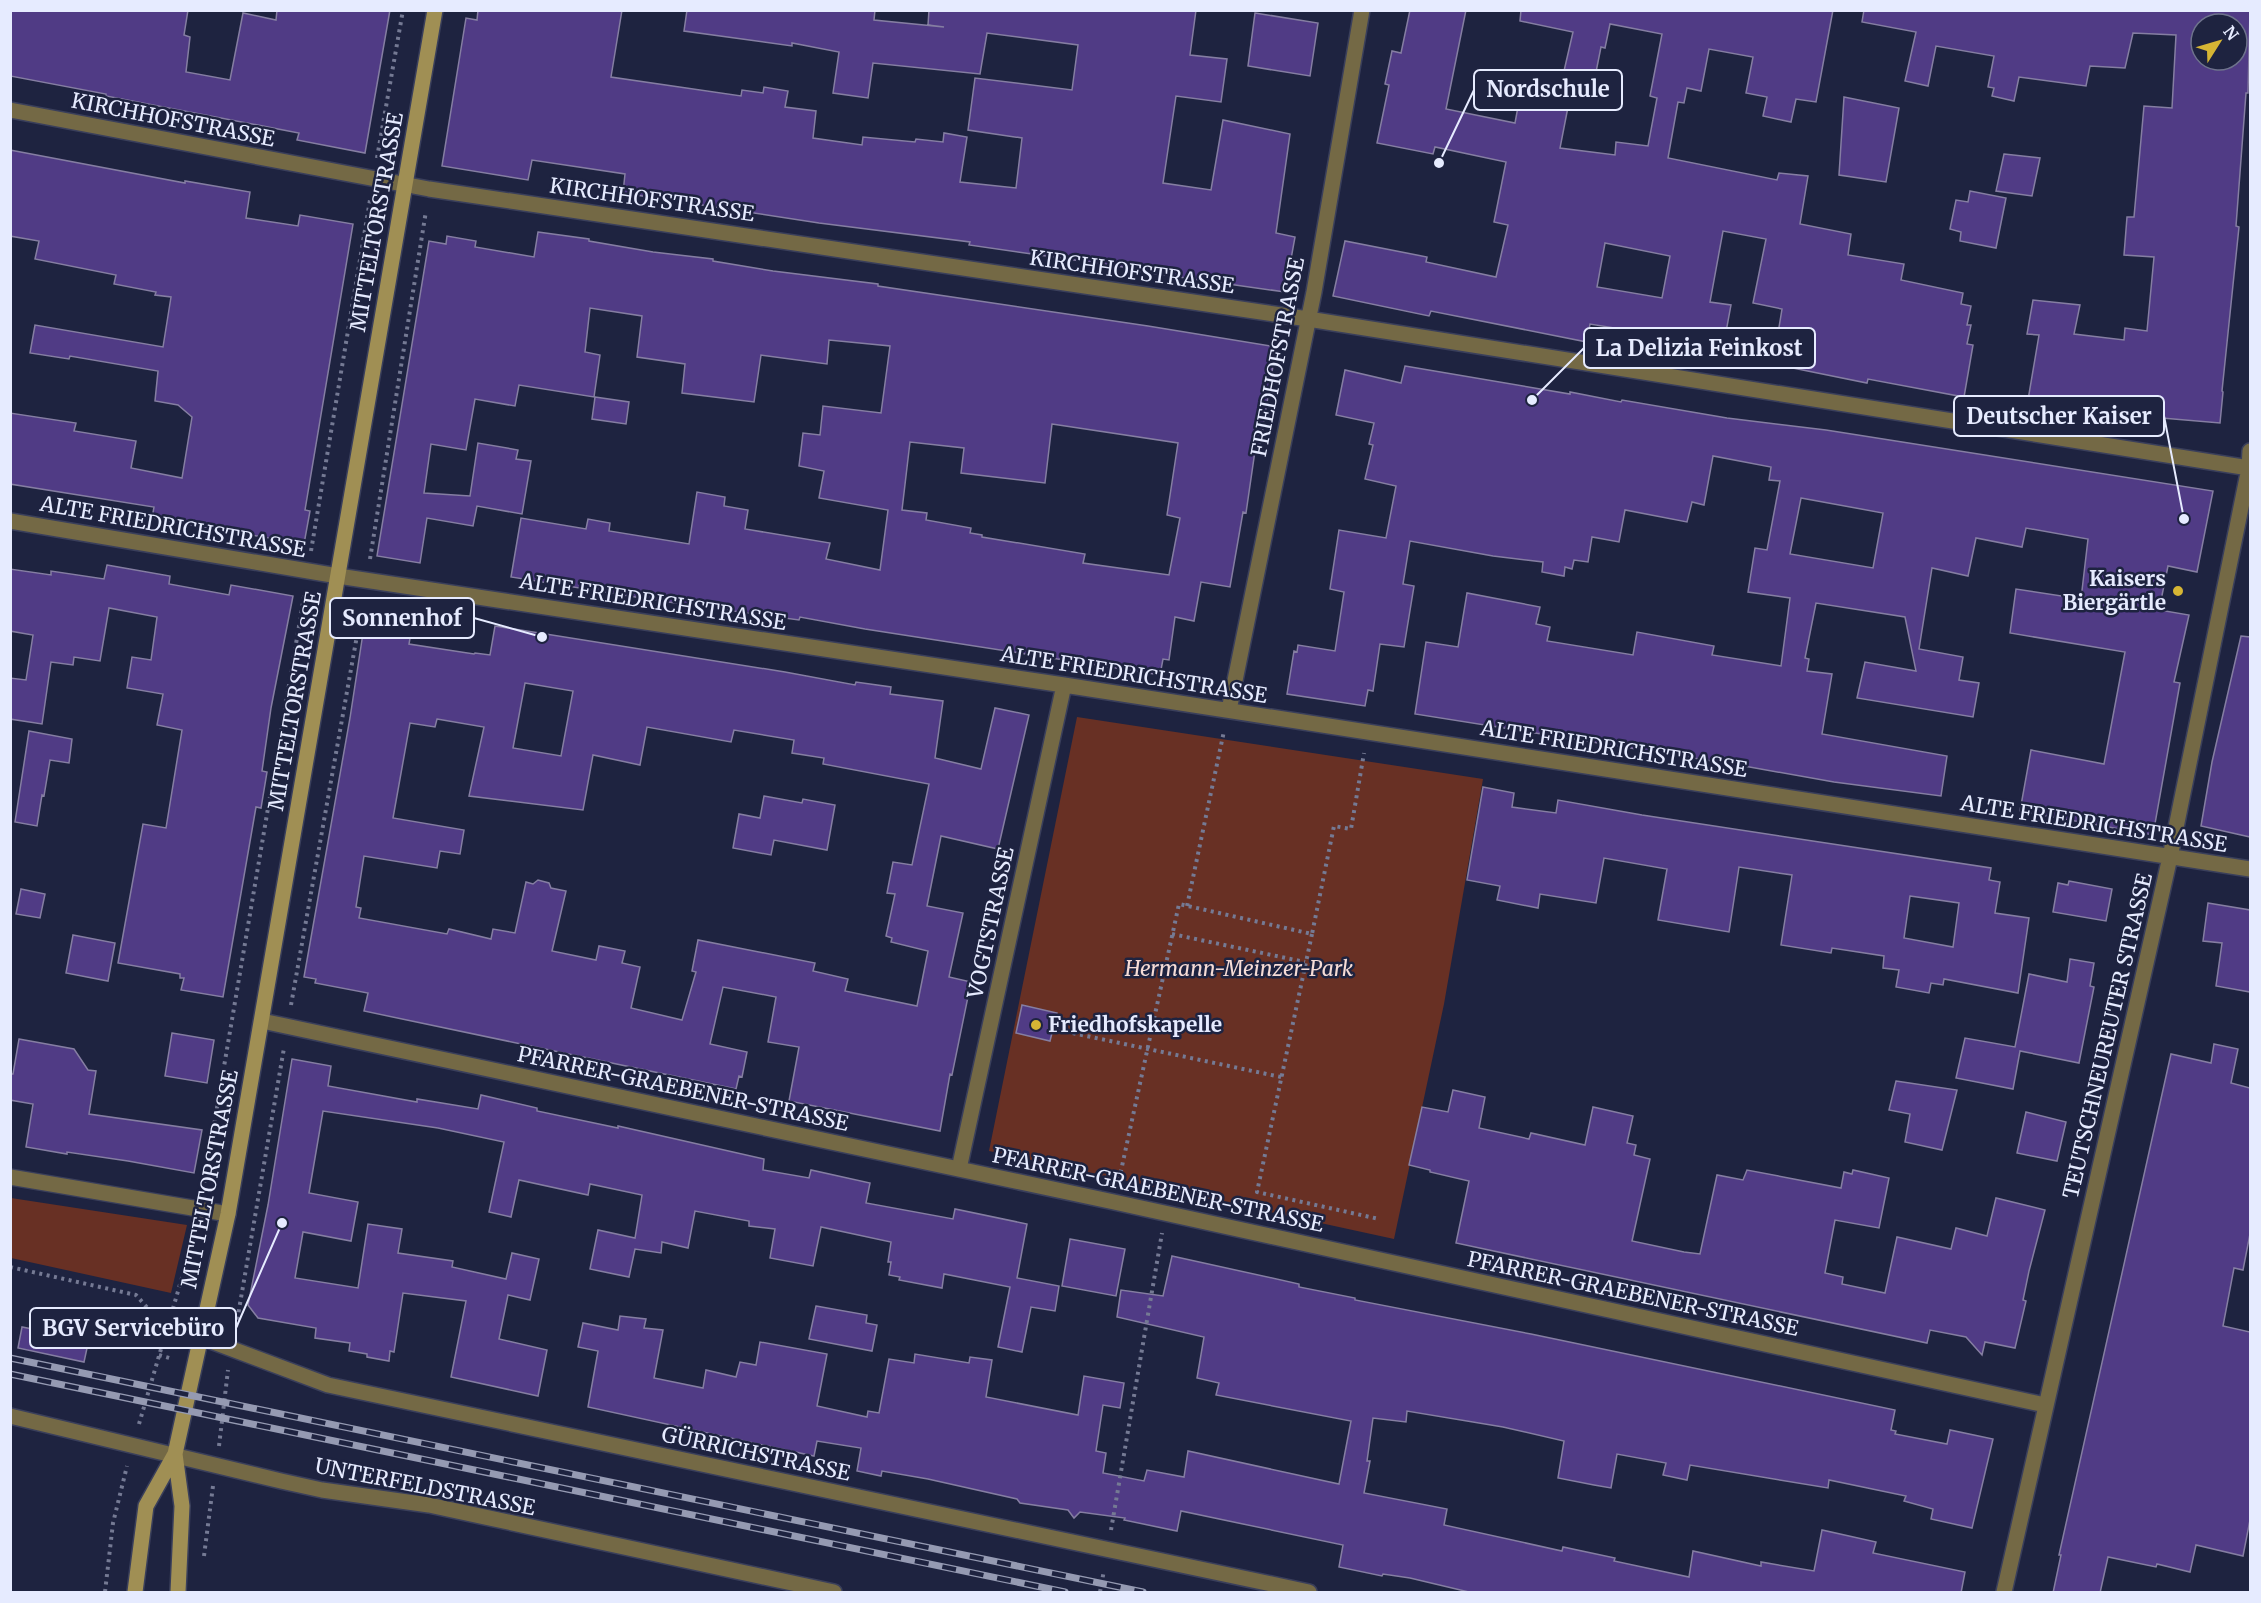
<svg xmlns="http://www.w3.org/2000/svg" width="2261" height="1603" font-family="Merriweather,serif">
<rect width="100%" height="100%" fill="#1e2340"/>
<path fill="#683024" d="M1077,717l406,62 -39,225 -50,235 -405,-88z
M11,1198l176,27 -16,68 -160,-35z"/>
<path fill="#503b85" stroke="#857ea2" stroke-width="1.5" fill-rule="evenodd" d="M10,10h178l-4,25 6,2 -4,35 44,8 13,-67 33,7 1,-10h113l-25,143 -68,-13 2,-7 -193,-37v-2l-96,-18z
M478,10h144l-11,67 130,19 1,-6 21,3 1,-6 24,4 -3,16 31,4 -3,27 49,7 1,-8 52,5 1,-3 27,3 1,-9 23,4 -7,45 56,6 6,-50 -54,-8 7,-52 97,12 6,-45 -91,-12 -7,41 -107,-11 -5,35 -35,-5 6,-41 -47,-9v3l-108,-15 3,-21h188l-1,10 70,7 -16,-2 1,-15h267l-6,45 37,4 -6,43 -45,-6 -13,87 48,7 12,-70 67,14 -14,99 19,4 -10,55 -148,-21v-2l-168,-24 1,-3 -151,-19 -196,-30 2,-19 -93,-14 -4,20 -86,-14 24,-148 11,2z
M1410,10h56l-20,99 69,14 5,-27 48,11 -8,41 55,7 1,-13 32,4 9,-48 -7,-2 12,-62 -52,-10 -5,24 -4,-1 -6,30 -31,-6 9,-39 -53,-11 1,-11h312l-17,92 -20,-3 -5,23 -28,-6 4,-19 -21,-4 7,-36 -44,-8 -8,42 -14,-3 -3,15 -6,-1 -10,56 109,22 2,-7 29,3 -8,48 51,10 -3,21 56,9 -3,16 62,13 -2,11 10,2 -4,19h4l-4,19 6,1 -9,52 -96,-18 -1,4 -94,-19 9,-55 -29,-6 13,-64 -43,-8 -13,71 21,3 -10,54 -52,-9 2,-13 -81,-13 -3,18 -156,-31 -2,5 -96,-20 12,-55 82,16 -1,5 70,15 12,-52 -14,-3 12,-60 -71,-15 -2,7 -56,-11 12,-58 -4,-1 7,-33 9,2zM1605,243l65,13 -8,42 -65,-11z
M1864,10h386l-2,83h-2l-10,133 3,1 -17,164 1,1 -3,31 -93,-8 1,-11 -50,-6 -1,4 -5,-1 -2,13 -43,-8 12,-71 -12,-1 6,-34 47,5 -6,29 50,6 1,-12 22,3 7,-74 -30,-2 3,-38h7l10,-111 28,2 4,-73 -43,-2 -8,35 -35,-2 -4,20 -67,-9 -5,24 -22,-5 2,-8 -6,-1 6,-31 -58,-10 -8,40 -23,-5 11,-49 -54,-10zM2201,24h36v36h-36z
M1255,13l63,10 -8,53 -62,-10z
M1844,97l55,11 -13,74 -47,-7z
M10,150l175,33v-2l65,11 -4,26 52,8 2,-11 53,9 -48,286 5,1 -6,33 -152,-26 2,-11 -144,-23v-71l66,10 -2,8 62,10 -5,27 51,10 10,-61 -14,-12 -23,-4 3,-30 -88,-15 -1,3 -39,-6 5,-28 128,22 8,-50 -16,-2 1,-3 -42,-8 2,-9 -81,-16 4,-18 -29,-5z
M2004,154l36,4 -8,38 -36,-5z
M1970,191l36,7 -10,50 -36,-7 1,-9 -11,-3 6,-29 12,2z
M538,232l51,7v2l64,11 60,7v2l60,10 105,13v2l270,40 128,21 -17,105 -4,-1 -9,62 -3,-1 -13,75 -29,-5 -7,39 -19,-4 -6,43 -6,-1 -3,16 -295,-46 -65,-12 -1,3 -145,-20 -143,-23 10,-59 65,11 2,-10 22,4 -1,8 80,13 8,-52 28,5 -1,9 24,4 -3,19 85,14 -4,16 54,11 8,-60 -69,-12 5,-27 -25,-5 4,-33 17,2 3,-29 58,7 9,-67 -61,-6 -2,24 -66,-9 -7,47 -72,-9 3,-29 -48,-7 5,-41 -52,-8 -5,44 15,3 -6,42 -75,-12 -4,21 -40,-7 -9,51 -35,-6 -7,49 46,3 8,-53 40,7 -2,9 15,2 -9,53 -45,-8 -4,20 -46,-8 -7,45 -43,-7 52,-315 17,3 1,-8 29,5 -1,6 59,10zM1052,424l126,19 -11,72 13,3 -11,57 -86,-12 2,-9 -103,-17v-2l-12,-2 1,-5 -45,-8 1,-7 -25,-3 8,-68 54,6 -3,25 84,10z
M1405,366l165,28v-2l51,10 1,-2 105,18 99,12 387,61 -16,81 -29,-6 -9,44 30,5 -15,67 6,1 -27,152 -133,-24 11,-61 73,14 21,-112 -115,-19 6,-44 65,10 7,-60 -62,-11 -4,19 -46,-9 -8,38 -36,-8 -13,81 44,8 -4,23 20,3 -6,34 -116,-19 8,-36 51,9 -11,-54 -89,-14 -11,55 4,1 -2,12 25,3 -10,60 125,22 -6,40 -107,-14 -90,-16 -329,-52 11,-72 32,5 9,-54 73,14 -4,17 14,3 -3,14 86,14 4,-23 77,14 -2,9 69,11 9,-68 -42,-6 7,-44 12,2 13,-69 -11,-1 2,-13 -58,-11 -9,49 -12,-3 -5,20 -62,-12 -6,32 -27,-5 -4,25 -14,-2 -2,9 -7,-2 -1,9 -22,-4 1,-10 -50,-6 -83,-15 -7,43 11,2 -10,61 -24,-3 -7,47 -5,-1 -3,16 -78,-12 7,-43 3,1 1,-7 37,6 9,-59 -14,-3 9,-59 47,8 10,-52 -31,-7 8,-34 -4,-1 5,-21 -38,-8 9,-45 56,13zM1801,498l82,15 -10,55 -83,-14z
M595,397l34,5 -3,22 -34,-5z
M107,565l63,11 -1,8 60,11 2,-10 62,11 -22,112 -9,63 5,1 -6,36 -5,-1 -33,190 -42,-7 3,-12h-4v-4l-62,-11 25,-139 23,4 16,-98 -25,-5 6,-31 -36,-6 5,-31 19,3 6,-43 -48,-9 -9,53 -26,-4 -1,8 -22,-3 -9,62 -32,-5v-41l16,2 7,-45 -23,-4v-62l41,6v-4l53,8z
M367,607l47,8 -5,29 65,10 1,-1 15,2 5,-29 290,46 70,13 1,-3 35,5 -1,7 53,7 -8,57 46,11 14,-61 34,7 -31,134 -57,-13 -14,70 36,7 -14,64 22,5 -19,93 -2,-1 -10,57 -151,-30 10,-54 -31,-5 8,-45 -53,-10 -13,57 37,8 -5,25 -3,-1 -3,13 -372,-78 4,-18 -53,-10 1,-4 -12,-2 46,-259zM525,683l48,8 -12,65 -48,-8zM437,719l47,8 -15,69 114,14 10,-55 47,10 7,-38 84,15 3,-12 60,10 -2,13 32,5 -1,6 106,20 -17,81 -19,-3 -6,31 8,1 -9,42 6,2 -1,4 37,9 -11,55 -72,-15 3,-12 -35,-8 2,-8 -117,-23 -6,31 4,1 -14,48 -51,-12 9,-41 -18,-4 3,-12 -26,-5 -3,14 -44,-9 14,-60 -15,-3 -2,-5 -11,-3 -5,4 -7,-2 -11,51 -22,-4 -2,10 -42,-10 -2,5 -88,-16 2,-10 -5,-1 8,-51 73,12 3,-17 20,3 4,-24 -71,-12 17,-95 25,4z
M2241,636l9,1v200l-49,-11 11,-64z
M29,731l43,8 -3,24 -19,-3 -6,36 -2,-1 -5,31 -22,-4z
M1483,787l31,6 -2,14 44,6 2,-13 84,15 349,53 -2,12 11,2 -5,31 34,5 -11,75 -74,-14 -1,6 -12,-2 -2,10 -33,-6 3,-17 -16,-2 1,-12 -52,-8 -1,5 -50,-8 11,-70 -53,-8 -10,65 -71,-12 9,-51 -63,-11 -8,45 -56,-9 -2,14 -41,-8 3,-14 -33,-6zM1910,896l49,7 -6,44 -49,-9z
M764,796l38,7 1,-4 32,6 -8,45 -53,-10 -3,15 -38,-7 6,-34 21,4z
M2069,881l43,8 -6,32 -53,-9 5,-29 10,2z
M21,889l24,5 -5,24 -24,-4z
M2208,903l42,7v82l-34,-6 6,-43 -19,-2z
M73,935l42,8 -7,38 -42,-8z
M2070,959l24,4 -4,23 4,1 -15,76 -59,-12 -7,38 -57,-11 9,-40 50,9 14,-73 38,8z
M1022,1005l35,8 -7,28 -34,-8z
M172,1033l42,7 -7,43 -42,-7z
M19,1039l55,10 14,21 8,1 -7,43 113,16 -8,43 -66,-12 -61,-9v2l-41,-7 7,-43 -23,-4v-26h3z
M2214,1044l24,5 -7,34 19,5v146l-7,36 -9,-2 -11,58 27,6v188l-7,36 -47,-11 -6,27 -33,-8 -1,3 -48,-10 -8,36h-47l8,-38h-2l112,-501 40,9z
M292,1059l39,7 -3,20 89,16v-3l61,10 3,-14 56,13v3l81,17v-2l146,33 -1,11 46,8 2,-8 59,13 -4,20 87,16 2,-10 72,15 -10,54 42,8 -4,25 -24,-4 -9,45 -24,-5 12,-60 -66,-13 -2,14 -43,-8 1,-3 -11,-2 2,-13h-3l3,-20 -70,-15 -8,39 -43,-8 5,-29 -26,-3v-5l-54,-10 -7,37 -26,-6 -1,11 -26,-4 -6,28 -39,-8 8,-39 37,8 7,-43 -52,-11 -2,11 -69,-15 -8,37 -22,-5 15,-70 -66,-14 -115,-17 -14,82 49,9 -7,39 -48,-9 -8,46 63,10 10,-64 34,5 -4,24 55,8 -1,6 54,12 6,-26 27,6 -9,41 -22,-5 -9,44 48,11 -9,46 -87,-19 15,-76 -63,-8 -9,59 -4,-1 -1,10 -22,-4v-3l-18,-3 1,-8 -35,-5 1,-10 -58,-10 -10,-13 20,-100z
M1896,1081l61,9 -15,60 -37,-8 5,-28 -21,-4z
M1453,1090l32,7 -6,31 50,11 2,-6 54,12 8,-38 40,9 -6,27 9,2 -2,10 16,4 -18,82 52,11 16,2 17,-79 26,5 4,-10 94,18 3,-16 8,2 1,-4 36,8 -10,50 -44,-8 -10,53 18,4 -1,7 43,9 12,-56 54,12 5,-21 31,8 9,-38 49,12 -16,61 -6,29 3,1 -11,47 -30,-6 -3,13 -16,-18 -36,-7 -3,13 -471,-100 13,-62 -39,-9v-2l-21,-5 13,-58 26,5z
M2026,1112l40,10 -9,39 -40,-8z
M1070,1239l55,10 -9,47 -54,-10z
M1172,1256l127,28v3l56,11v2l176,34 364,76 -4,20 5,1 -1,3 52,10 3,-14 43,9 -21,89 -41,-9 2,-10 -29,-8 2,-5 -77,-16 -1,8 -138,-23 -3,15 -24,-5 3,-12 -49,-9 -6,34 -17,-3 -36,-7 6,-37 -61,-14 -96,-16 -1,11 -33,-4 -6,43h3l-6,32 83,16 -3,16 118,26 1,-4 52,11 -1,3 75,16 4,-26 68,15v-4l53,9 8,-41 54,12 -3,11 92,19 -4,21h-488l-63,-15 -27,-4 -1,2 -43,-9 4,-22 -162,-34 -4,20 -53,-11 1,-2 -45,-6 -6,6 -6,-8 -48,-7 -3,-4 -89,-20 -46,-8 -1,5 -24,-5 4,-23 -44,-7 -3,15 -226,-49 10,-56 -20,-4 5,-24 35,7 2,-14 26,3 -2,9 19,2 -9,48 49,10 3,-18 30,7 4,-15 16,3 4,-23 67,12 -10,52 50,11 1,-6 11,2 10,-54 25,4 1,-9 54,9 1,-6 22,3 -6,37 92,18 6,-39 40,7 -4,25 -17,-3 -7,46 10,2 -3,20 41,8 3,-11 37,7 4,-26 151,33 12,-63 -135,-26 3,-12 -22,-5 7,-41 -87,-20 4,-27 42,6z
M816,1306l51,9 -1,8 11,2 -5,26 -63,-12z
M56,1318l36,7 -8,37 -66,-14 4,-21 30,6z"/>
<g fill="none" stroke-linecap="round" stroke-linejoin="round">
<g stroke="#3a3f5b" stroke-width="18">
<path id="street" d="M10,110l419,79 879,130 941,149
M10,521l328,55 726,109 1186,184
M1229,710l85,-418 48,-282
M262,1021l852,181 931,203
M959,1169l105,-484
M10,1177l218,37
M200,1337l128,48 981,207
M10,1416l271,65 41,9 107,15 405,87
M2004,1592l166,-735 79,-389 1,-17"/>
</g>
<g stroke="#3a3f5b" stroke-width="18">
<path id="secondary" d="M175,1454l7,52 -4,86
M135,1592l11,-86 29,-52 53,-240 207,-1204"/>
</g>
<path stroke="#757a94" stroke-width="4" stroke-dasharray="3 4.5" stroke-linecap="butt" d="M377,158l26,-148
M311,551l59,-351
M370,559l56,-348
M1187,906l37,-175
M1172,934l133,28
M1312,934l-55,258 122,27
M291,1005l72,-403
M1058,1030l223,47
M1119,1180l60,-276 133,30 22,-108 17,3 13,-76
M203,1190l102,-599
M10,1267l126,28 31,35
M236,1327l48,-279
M159,1355l14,4
M139,1424l57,-194
M219,1446l9,-76
M1111,1530l51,-297
M204,1556l9,-70
M105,1592l8,-69 14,-57
M1100,1592l4,-22"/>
<use href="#street" stroke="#746945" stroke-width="15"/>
<use href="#secondary" stroke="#a08f54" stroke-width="15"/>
<g stroke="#959ab2" stroke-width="7">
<path id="rail" d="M10,1358l1133,234
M10,1374l1055,218"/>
</g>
<use href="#rail" stroke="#1e2340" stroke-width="4.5" stroke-dasharray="14" stroke-linecap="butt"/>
</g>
<g fill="#d6b534" stroke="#1e2340" stroke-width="2">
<circle cx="2178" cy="591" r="6"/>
<circle cx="1036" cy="1025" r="6"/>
</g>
<g text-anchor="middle" stroke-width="5" stroke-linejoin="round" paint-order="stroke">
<g font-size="21" fill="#e6ebff" stroke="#1e2340">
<text transform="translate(173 120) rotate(11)" y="7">KIRCHHOFSTRASSE</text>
<text transform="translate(652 200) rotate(8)" y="7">KIRCHHOFSTRASSE</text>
<text transform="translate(377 222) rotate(-80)" y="7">MITTELTORSTRASSE</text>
<text transform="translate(1132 272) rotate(8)" y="7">KIRCHHOFSTRASSE</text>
<text transform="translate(1278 357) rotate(-79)" y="7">FRIEDHOFSTRASSE</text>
<text transform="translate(173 527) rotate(10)" y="7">ALTE FRIEDRICHSTRASSE</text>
<text transform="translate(653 602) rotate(9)" y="7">ALTE FRIEDRICHSTRASSE</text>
<text transform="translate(1134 675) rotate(9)" y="7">ALTE FRIEDRICHSTRASSE</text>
<text transform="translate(295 701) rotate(-80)" y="7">MITTELTORSTRASSE</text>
<text transform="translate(1614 749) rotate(9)" y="7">ALTE FRIEDRICHSTRASSE</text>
<text transform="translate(2094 824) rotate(9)" y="7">ALTE FRIEDRICHSTRASSE</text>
<text transform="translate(991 923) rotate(-78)" y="7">VOGTSTRASSE</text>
<text transform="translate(2108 1036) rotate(-77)" y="7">TEUTSCHNEUREUTER STRASSE</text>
<text transform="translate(683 1089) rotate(12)" y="7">PFARRER-GRAEBENER-STRASSE</text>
<text transform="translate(210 1179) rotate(-79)" y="7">MITTELTORSTRASSE</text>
<text transform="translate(1158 1190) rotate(12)" y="7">PFARRER-GRAEBENER-STRASSE</text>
<text transform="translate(1633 1294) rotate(12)" y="7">PFARRER-GRAEBENER-STRASSE</text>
<text transform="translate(756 1454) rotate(12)" y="7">GÜRRICHSTRASSE</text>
<text transform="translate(425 1487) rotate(11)" y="7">UNTERFELDSTRASSE</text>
</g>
<g font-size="21" font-weight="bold" fill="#e6ebff" stroke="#1e2340" text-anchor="end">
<text x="2166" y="586">Kaisers<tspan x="2166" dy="24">Biergärtle</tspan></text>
<text x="1048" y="1032" text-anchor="start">Friedhofskapelle</text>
</g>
<g font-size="21" font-style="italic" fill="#f6dcd6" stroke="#1e2340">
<text x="1239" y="976">Hermann-Meinzer-Park</text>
</g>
</g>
<path fill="none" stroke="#e6ebff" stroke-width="2" d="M1439 163L1474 90M1532 400L1584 348M2184 519L2164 416M542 637L474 618M282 1223L236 1328"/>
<g fill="#e6ebff" stroke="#1e2340" stroke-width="2">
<circle cx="1439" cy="163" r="6"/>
<circle cx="1532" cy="400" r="6"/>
<circle cx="2184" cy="519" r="6"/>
<circle cx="542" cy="637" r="6"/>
<circle cx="282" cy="1223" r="6"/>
</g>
<g fill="#1e2340" stroke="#e6ebff" stroke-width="2">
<rect x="1474" y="70" width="148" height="40" rx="6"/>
<rect x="1584" y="328" width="231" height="40" rx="6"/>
<rect x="1954" y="396" width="210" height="40" rx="6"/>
<rect x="330" y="598" width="144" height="40" rx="6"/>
<rect x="30" y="1308" width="206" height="40" rx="6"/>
</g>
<g font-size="22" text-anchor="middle" font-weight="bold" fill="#e6ebff">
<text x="1548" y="97">Nordschule</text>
<text x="1699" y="356">La Delizia Feinkost</text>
<text x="2059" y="424">Deutscher Kaiser</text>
<text x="402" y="626">Sonnenhof</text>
<text x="133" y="1336">BGV Servicebüro</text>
</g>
<rect width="2261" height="1603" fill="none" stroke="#e6ebff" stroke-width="24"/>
<g transform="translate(2219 42) rotate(53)"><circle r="28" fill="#1e2340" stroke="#6e738c" stroke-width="1.5"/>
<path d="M0-4.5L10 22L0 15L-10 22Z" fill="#d6b534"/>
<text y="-9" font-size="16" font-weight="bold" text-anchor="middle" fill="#e6ebff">N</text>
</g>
</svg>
